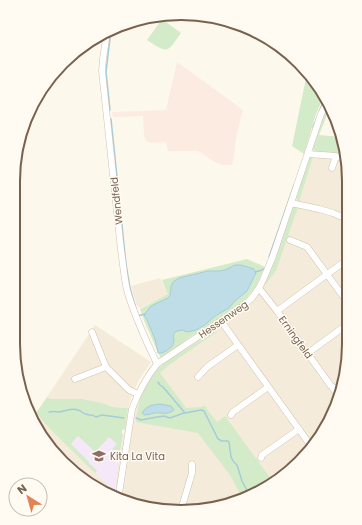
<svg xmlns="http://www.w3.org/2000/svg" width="362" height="525" font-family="Poppins,sans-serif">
<rect width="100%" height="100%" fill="#fdf8ec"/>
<path fill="#f4ebda" d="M309,149l6,3 16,1h8l7,3 3,188 -13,65 -36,54 -44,32 -42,14 -55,2 -43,-12 -46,-29 -29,-33 -22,-49 -2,-16 19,41 37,38 43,41 -1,-9 13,-75 -15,-1 -11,-4 -19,-4h-32l-4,-2 48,-72 56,37 -12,18 -7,15 -4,13 4,1 25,-45 85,-57 17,-19z
M160,278l9,16 -29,14 -3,-2 -6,-20z"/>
<path fill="#fcebe0" d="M177,62l66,48 -7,27 -2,19 -2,9h-9l-8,-3 -17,-11h-30l-2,-9 -15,1 -5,-2 -2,-5 -1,-20 -30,1 -1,-5 54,-2z"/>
<path fill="#f5e8f9" d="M40,417l82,14v2l1,2 -8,50 1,8 -51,-50z"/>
<path fill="#d4ebc9" d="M162,19l19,14c-14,20 -13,21 -34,7z
M307,73l17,23 -8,18 -12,40 -12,-8z
M329,102l2,3 -12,30 23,2 4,11v8l-7,-3h-8l-16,-1 -2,-2 -1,-2 11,-34z
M310,157h3l-14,45 -2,-2 -1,-3 12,-39z
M295,206l3,1 -22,64 -12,15 27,-76 2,-3z
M247,259l18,8 -10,21 -14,17 -51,32 -29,22 -16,-36 -5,-14 28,-15 -6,-14z
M215,331h3l-49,34 -9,8 26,35 16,-1 2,-2 13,17 8,-6 46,63 4,-3 3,3 -22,16 -13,4 -13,-24 -32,-42 -62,-11 1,-4h-1l4,-18 3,-8 10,-18 5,-5 8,-7z
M47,397l4,2h32l19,4 11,4 15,1 -3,21 -3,1v3l1,2 -3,16 -8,-2 5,-5 -8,-7 -14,15 -17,-16 -7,8 18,18v1l8,8 -2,2 -43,-42 -16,-18z"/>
<path fill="#bfdde7" stroke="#a6ccd9" d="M235,265h6l13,4 2,4 -9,18 -12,10 -6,7 -14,8 -9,8 -10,6 -9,2 -4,-2 -6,1 -3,2c-1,2 -1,4 0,7 0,7 -6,10 -12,13h-4l-3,-14 -8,-19 -3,-5 7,-9 17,-8 2,-2 1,-10 2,-4 6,-4 29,-7h10l7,-1z
M160,404l11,2 3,4c-9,6 -10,2 -20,3 -3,1 -7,2 -10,2l-2,-2c5,-8 10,-8 18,-9z"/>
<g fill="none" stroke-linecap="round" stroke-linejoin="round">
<path stroke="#a6ccd9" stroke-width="1.5" d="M110,110l-4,-38 5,-42
M319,112l6,-14
M111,119l15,145 4,24 6,21
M313,127l4,-9
M269,257l25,-72
M255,272l7,-2 3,-2
M138,315v1l7,-2
M158,382l2,3 3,2 22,26 16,-3 3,1 14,28 4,2h6l1,1 2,15 2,4 4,4 5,16 8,15
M49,412c4,-1 5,-1 9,0 7,0 13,-5 20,-2 3,0 5,4 8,4 4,2 6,0 10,3l6,-2 22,3
M136,418l5,2 16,-3 7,-1 6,2 14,-5"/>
<g stroke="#d0c1b0" stroke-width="7">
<path id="minor" d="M107,32l-4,27 -1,12 19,179c2,13 3,27 6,40 7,26 19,50 30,74
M308,154l28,2 10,3
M332,168l4,-12
M291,203l28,6 14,4 14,6
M290,240l17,7 41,56
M259,288l18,23 54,75 3,2 6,-1
M277,311l71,-52
M221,321l90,125
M92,332l14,35
M308,353l41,-30
M198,377l9,-10 31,-22
M75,379l31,-12 23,23 9,4
M332,387l7,10
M231,415l2,-3 35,-25
M261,458l1,-3 37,-26
M118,500l14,-91c6,-16 14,-31 25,-45l85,-57 10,-9 7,-10 4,-8 10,-24 48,-142 7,-13
M181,510l11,-37v-9"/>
</g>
<use href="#minor" stroke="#fff" stroke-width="6"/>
</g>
<defs>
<g id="school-bare" transform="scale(1.08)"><path d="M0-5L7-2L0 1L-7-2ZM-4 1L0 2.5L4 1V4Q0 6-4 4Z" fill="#8d6e63" stroke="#fffbf3" stroke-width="2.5" paint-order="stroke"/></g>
</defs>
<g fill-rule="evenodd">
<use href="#school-bare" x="99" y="456"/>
</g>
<g text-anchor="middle" stroke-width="3" stroke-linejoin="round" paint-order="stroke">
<g font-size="10" fill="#79614e" stroke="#fffbf3">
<text transform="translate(116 201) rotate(-96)" y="4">Wendfeld</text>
<text transform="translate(223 319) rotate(-35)" y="4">Hessenweg</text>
<text transform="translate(296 337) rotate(54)" y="4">Erningfeld</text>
</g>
<g font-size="10" fill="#785e54" stroke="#fffbf3" text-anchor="start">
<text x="110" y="460">Kita La Vita</text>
</g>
</g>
<path d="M0 0H362V525H0ZM181 20H181A161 161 0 0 1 342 181V344A161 161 0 0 1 181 505H181A161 161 0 0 1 20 344V181A161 161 0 0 1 181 20Z" fill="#fffbf3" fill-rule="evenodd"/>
<path fill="none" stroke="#79614e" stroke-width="2" d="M181 20H181A161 161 0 0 1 342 181V344A161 161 0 0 1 181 505H181A161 161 0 0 1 20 344V181A161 161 0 0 1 181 20Z"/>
<g transform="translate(28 497) rotate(323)"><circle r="19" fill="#fffbf3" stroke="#c9bdb1"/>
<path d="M0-3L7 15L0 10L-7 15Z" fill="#e48254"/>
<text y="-6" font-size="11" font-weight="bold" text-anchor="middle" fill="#79614e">N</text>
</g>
</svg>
